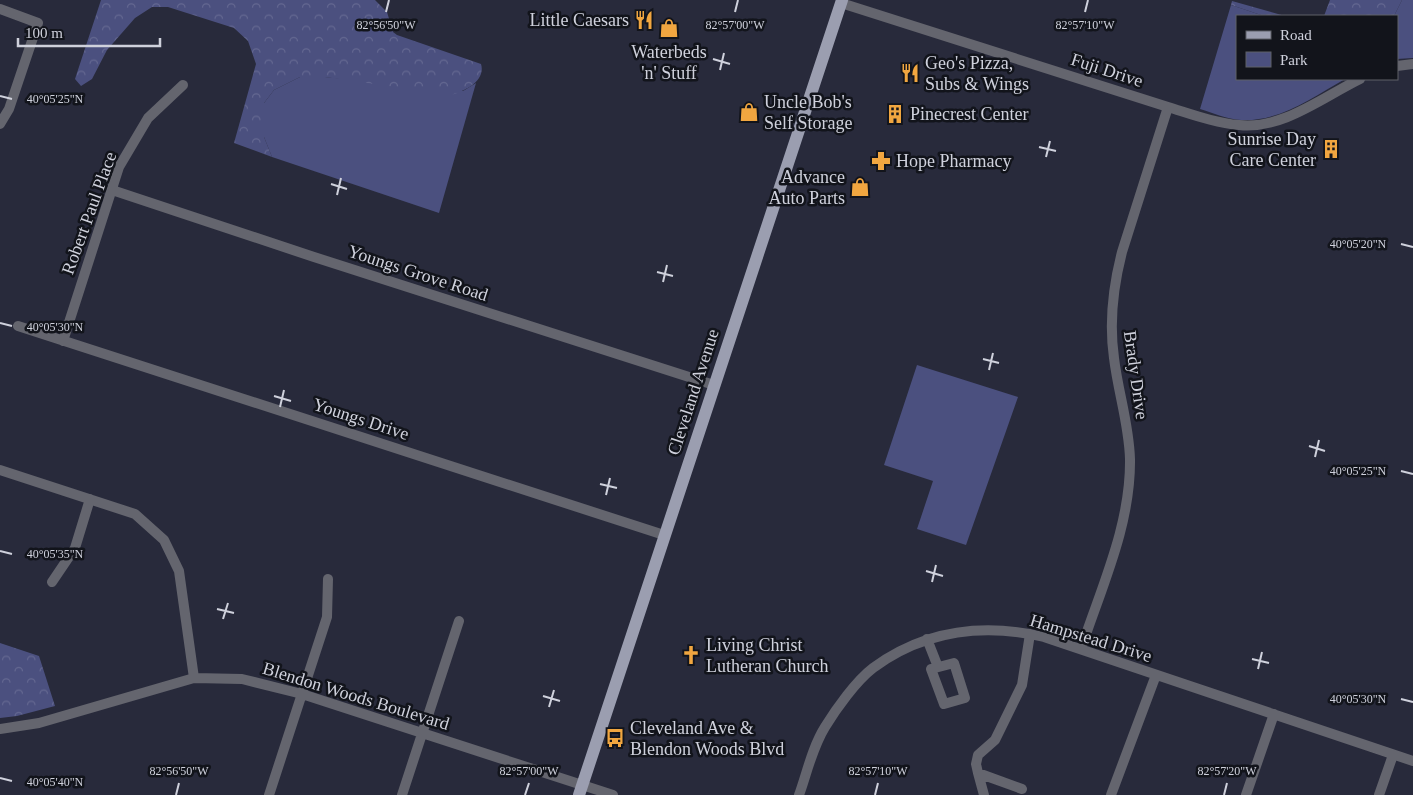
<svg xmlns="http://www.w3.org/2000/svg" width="1413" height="795" font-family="Georgia,serif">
<defs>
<pattern id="forest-crowns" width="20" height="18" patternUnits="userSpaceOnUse" patternTransform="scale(1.25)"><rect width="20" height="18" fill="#4b507f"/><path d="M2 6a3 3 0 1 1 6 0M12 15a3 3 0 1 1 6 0" fill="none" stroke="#646891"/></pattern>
</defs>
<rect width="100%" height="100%" fill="#282a3b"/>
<path fill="#4b507f" d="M1402,0h11v58l-16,1v-43h-3z
M1231,5l33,11h-27v63h108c-32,18 -65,43 -104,41 -14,-1 -28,-7 -41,-11z
M300,77h25l138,14 13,-8 -37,130 -167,-56 -8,-20v-34l10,-13z
M917,365l101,32 -52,148 -49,-16 16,-48 -49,-16z"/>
<path fill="url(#forest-crowns)" d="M101,0h274l12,12 6,20 4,3 84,29c5,17 -16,27 -30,31l-126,-18h-25l-26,13 -10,13v34l8,20 -38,-14 22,-79 -8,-23 -14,-13 -66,-21h-16l-17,11 -28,32 -15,29 -11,7 -6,-7z
M1330,0h72l-8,16h-70z
M1232,1l53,15h-21l-33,-11z
M0,643l39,13 16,50 -38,10 -17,2z"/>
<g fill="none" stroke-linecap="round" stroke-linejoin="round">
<path stroke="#64656e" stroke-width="10" d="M841,3l327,104c23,7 47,16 71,18 43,5 84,-28 121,-46
M0,9l38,14 -29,86 -9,15
M1397,66l16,-2
M112,190l202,67 400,128
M18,326l646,209
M63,341l56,-174 29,-49 35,-33
M0,470l135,44 29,26 15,31 15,107
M52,582l23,-34 15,-49
M927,639l11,28
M1081,649c20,-61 50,-124 49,-190 -1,-35 -12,-67 -16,-101 -5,-35 -1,-71 8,-106l46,-145
M954,663l11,35 -21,6 -13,-35z
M0,729l39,-6 155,-45 48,1 60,15 311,101
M978,773l-2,-9 2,-9 17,-15 27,-55 8,-51
M269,795l58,-178 1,-38
M402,795l57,-174
M799,795c8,-22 13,-47 26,-68 11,-18 31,-46 48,-59 52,-38 110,-45 171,-31l369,124
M984,795l-6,-22 44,16
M1111,795l45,-120
M1246,795l28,-81
M1379,795l14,-40"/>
<path stroke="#9b9eb0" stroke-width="12" d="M579,795l263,-795"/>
</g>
<path fill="none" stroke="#cfd1dc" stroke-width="2" d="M386,12l3,-12M735,12l3,-12M1085,12l3,-12M713,59l17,5M720,70l4,-17M0,96l12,3M1039,147l17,4M1046,157l4,-16M331,184l16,5M337,195l4,-17M1401,244l12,3M657,272l16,4M663,282l4,-17M0,323l12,3M983,359l16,4M989,370l4,-17M274,396l17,5M280,407l4,-17M1309,446l16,5M1315,457l4,-17M1401,471l12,3M600,484l17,4M606,495l4,-17M0,551l12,3M926,571l17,5M932,582l4,-17M217,609l17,4M223,619l5,-16M1252,659l17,4M1258,669l4,-17M543,696l17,5M1401,699l12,3M549,707l5,-17M0,778l12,3M176,795l3,-12M525,795l4,-12M875,795l3,-12M1224,795l3,-12"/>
<defs>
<g id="restaurant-bare" transform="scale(1.5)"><path d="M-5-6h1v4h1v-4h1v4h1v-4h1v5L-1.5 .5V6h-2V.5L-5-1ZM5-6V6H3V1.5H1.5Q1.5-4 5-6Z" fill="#f1a640" stroke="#12141b" stroke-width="2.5" paint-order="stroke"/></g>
<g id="shop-bare" transform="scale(1.5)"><path d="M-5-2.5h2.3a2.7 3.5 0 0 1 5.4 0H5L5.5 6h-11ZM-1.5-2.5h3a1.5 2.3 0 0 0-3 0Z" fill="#f1a640" stroke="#12141b" stroke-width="2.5" paint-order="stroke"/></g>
<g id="building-bare" transform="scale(1.5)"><path d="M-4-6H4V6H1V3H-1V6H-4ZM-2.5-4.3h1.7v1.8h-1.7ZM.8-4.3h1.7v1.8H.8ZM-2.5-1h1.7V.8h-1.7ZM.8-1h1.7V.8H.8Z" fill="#f1a640" stroke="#12141b" stroke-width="2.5" paint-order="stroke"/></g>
<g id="pharmacy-bare" transform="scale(1.5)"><path d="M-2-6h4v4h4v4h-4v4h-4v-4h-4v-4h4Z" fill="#f1a640" stroke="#12141b" stroke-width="2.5" paint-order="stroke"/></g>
<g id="church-bare" transform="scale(1.5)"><path d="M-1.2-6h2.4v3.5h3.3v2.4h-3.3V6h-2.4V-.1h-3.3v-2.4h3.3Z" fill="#f1a640" stroke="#12141b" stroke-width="2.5" paint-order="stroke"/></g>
<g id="bus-bare" transform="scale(1.5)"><path d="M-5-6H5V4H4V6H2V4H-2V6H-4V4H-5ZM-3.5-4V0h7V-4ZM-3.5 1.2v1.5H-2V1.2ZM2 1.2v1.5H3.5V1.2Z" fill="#f1a640" stroke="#12141b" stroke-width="2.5" paint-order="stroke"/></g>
</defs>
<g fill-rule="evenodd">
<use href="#restaurant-bare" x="644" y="20"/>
<use href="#shop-bare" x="669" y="28"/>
<use href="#restaurant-bare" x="910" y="73"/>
<use href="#shop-bare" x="749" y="112"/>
<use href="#building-bare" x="895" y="114"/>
<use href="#building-bare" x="1331" y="149"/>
<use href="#pharmacy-bare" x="881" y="161"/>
<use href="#shop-bare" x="860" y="187"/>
<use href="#church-bare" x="691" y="655"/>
<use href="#bus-bare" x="615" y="738"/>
</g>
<g text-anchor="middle" stroke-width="5" stroke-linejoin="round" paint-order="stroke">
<g font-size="18" fill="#cfd1dc" stroke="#12141b" text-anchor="start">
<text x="629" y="26" text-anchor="end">Little Caesars</text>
<text x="669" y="58" text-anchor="middle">Waterbeds<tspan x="669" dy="21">'n' Stuff</tspan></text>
<text x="925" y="69">Geo's Pizza,<tspan x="925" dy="21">Subs &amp; Wings</tspan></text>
<text x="764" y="108">Uncle Bob's<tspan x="764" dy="21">Self Storage</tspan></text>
<text x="910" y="120">Pinecrest Center</text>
<text x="1316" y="145" text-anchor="end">Sunrise Day<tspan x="1316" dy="21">Care Center</tspan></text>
<text x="896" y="167">Hope Pharmacy</text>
<text x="845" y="183" text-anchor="end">Advance<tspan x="845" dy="21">Auto Parts</tspan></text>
<text x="706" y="651">Living Christ<tspan x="706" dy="21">Lutheran Church</tspan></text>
<text x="630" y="734">Cleveland Ave &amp;<tspan x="630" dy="21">Blendon Woods Blvd</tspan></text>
</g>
<g font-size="18" fill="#cfd1dc" stroke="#12141b">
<text transform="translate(1107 70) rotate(18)" y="6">Fuji Drive</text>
<text transform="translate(89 213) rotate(-70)" y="6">Robert Paul Place</text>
<text transform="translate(418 273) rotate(18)" y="6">Youngs Grove Road</text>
<text transform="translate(1136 375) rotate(82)" y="6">Brady Drive</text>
<text transform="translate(693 392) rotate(-72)" y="6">Cleveland Avenue</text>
<text transform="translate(361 419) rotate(18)" y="6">Youngs Drive</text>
<text transform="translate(1091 638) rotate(17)" y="6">Hampstead Drive</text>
<text transform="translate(356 696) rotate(17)" y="6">Blendon Woods Boulevard</text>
</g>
</g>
<g font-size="12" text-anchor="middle" fill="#cfd1dc" stroke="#12141b" stroke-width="5" stroke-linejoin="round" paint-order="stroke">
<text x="386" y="29">82°56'50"W</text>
<text x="735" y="29">82°57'00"W</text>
<text x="1085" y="29">82°57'10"W</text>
<text x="55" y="103">40°05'25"N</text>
<text x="1358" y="248">40°05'20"N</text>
<text x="55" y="331">40°05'30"N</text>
<text x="1358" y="475">40°05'25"N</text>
<text x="55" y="558">40°05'35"N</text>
<text x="1358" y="703">40°05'30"N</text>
<text x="179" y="775">82°56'50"W</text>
<text x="529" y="775">82°57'00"W</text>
<text x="878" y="775">82°57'10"W</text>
<text x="1227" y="775">82°57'20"W</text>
<text x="55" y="786">40°05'40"N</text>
</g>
<rect x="1236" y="15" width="162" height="65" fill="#12141b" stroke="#5e6068"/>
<rect x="1246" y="31" width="25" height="8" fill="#9b9eb0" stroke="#5e6068"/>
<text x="1280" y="40" font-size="15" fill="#cfd1dc">Road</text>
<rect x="1246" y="52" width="25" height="15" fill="#4b507f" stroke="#5e6068"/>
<text x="1280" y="65" font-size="15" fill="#cfd1dc">Park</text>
<path d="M18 38v8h142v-8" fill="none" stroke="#cfd1dc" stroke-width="2.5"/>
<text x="25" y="38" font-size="15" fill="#cfd1dc" stroke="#12141b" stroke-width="4" paint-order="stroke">100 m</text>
</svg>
